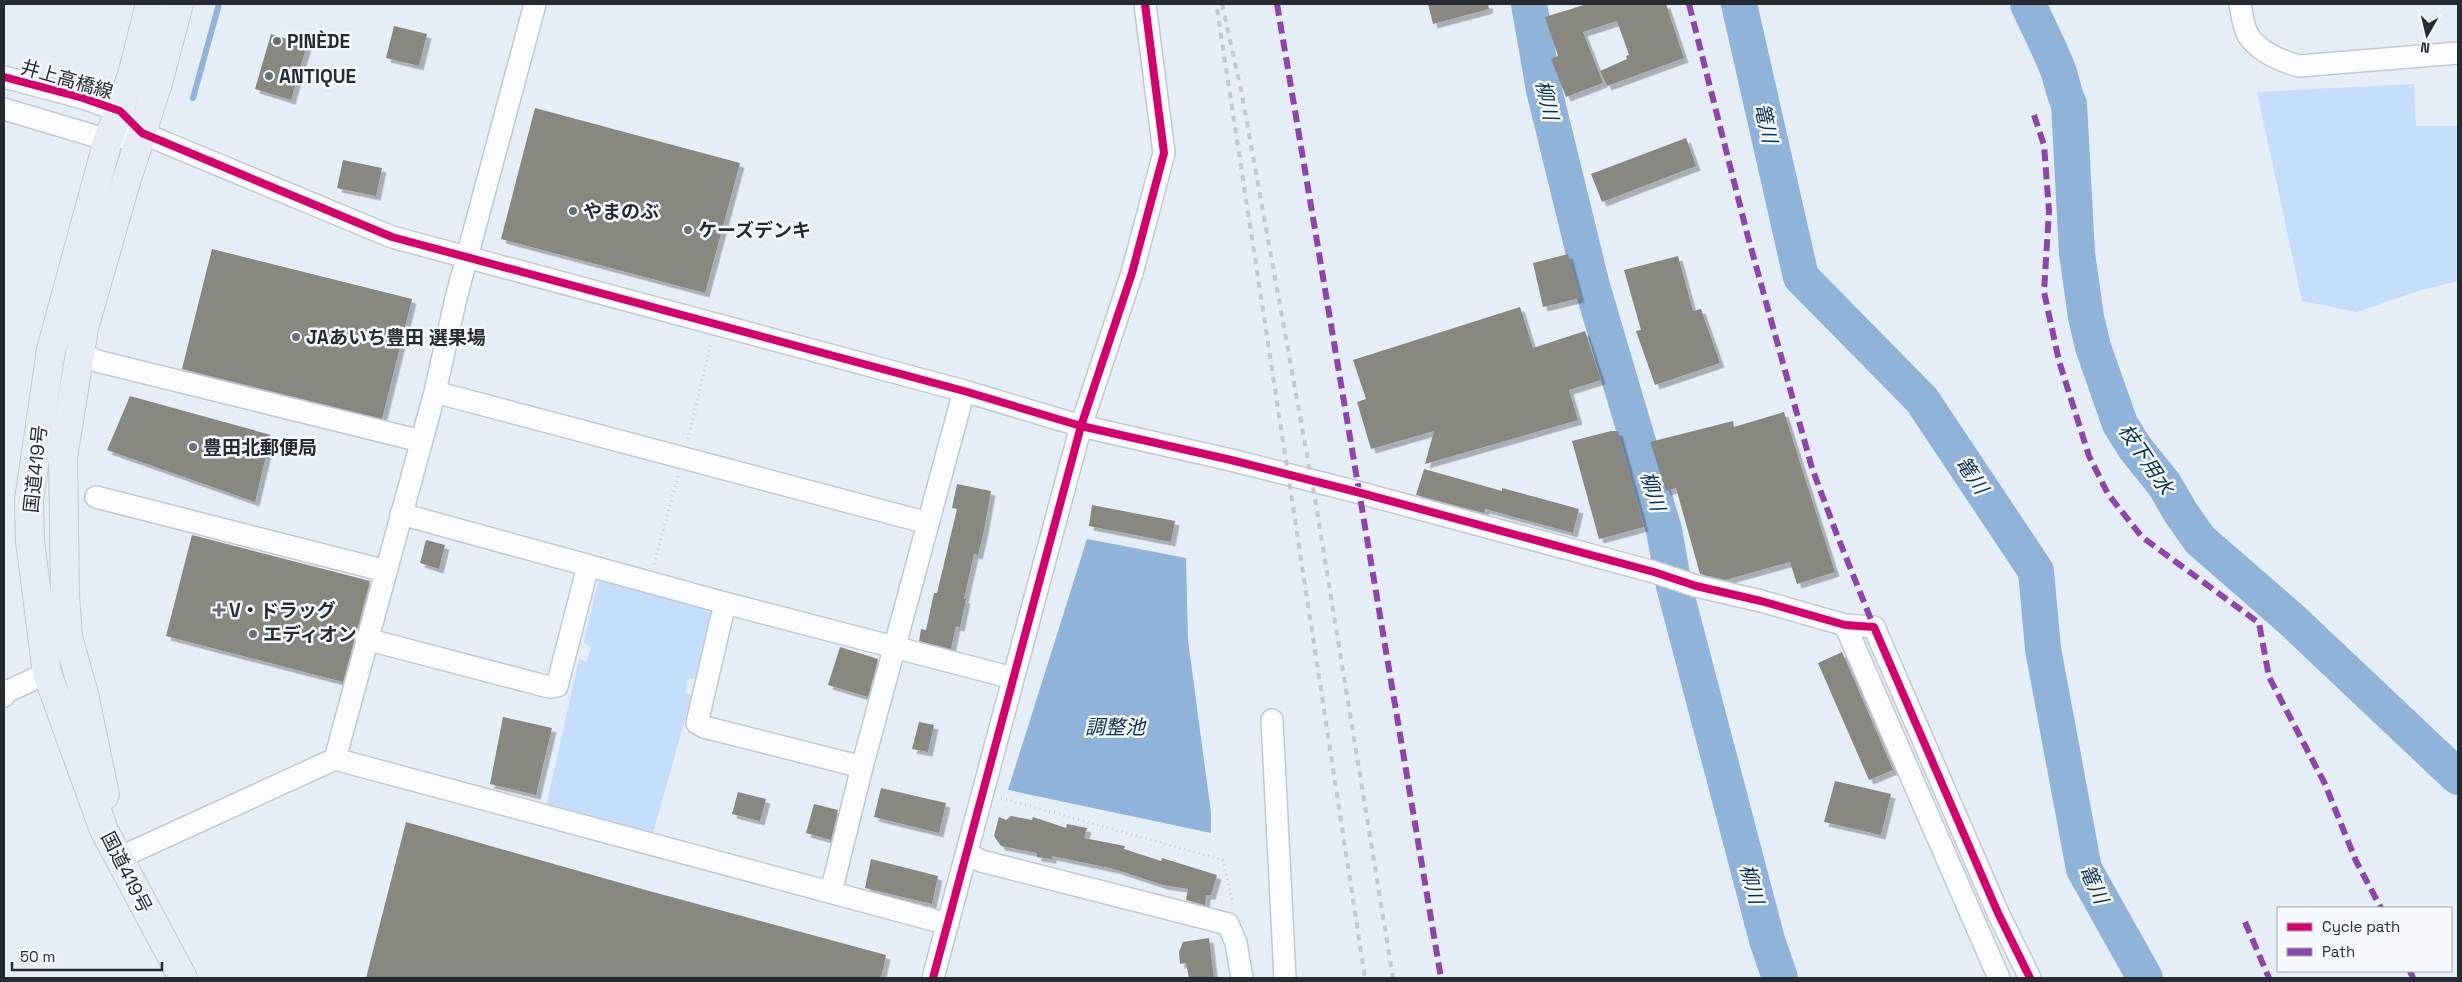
<svg xmlns="http://www.w3.org/2000/svg" width="2462" height="982" font-family="'Space Grotesk','Noto Sans JP',sans-serif">
<defs>
<filter id="shadow"><feDropShadow dx="4.5" dy="4.5" stdDeviation="0" flood-color="#0004"/></filter>
</defs>
<rect width="100%" height="100%" fill="#e5edf6"/>
<path fill="#c5defb" d="M2414,84l2,42h42v155l-37,9 -64,22 -55,-11 -45,-209z
M603,580l106,25 5,11 -17,63 -9,-1 -3,15 7,2 -41,145 -105,-33 33,-148 7,3 5,-14 -7,-6 14,-59z"/>
<path fill="#90b3d9" d="M1087,539l99,19 2,82 23,173v20l-203,-43z"/>
<g fill="none" stroke-linecap="round" stroke-linejoin="round">
<path stroke="#90b3d9" stroke-width="6" d="M193,98l26,-94"/>
<path stroke="#90b3d9" stroke-width="36" d="M1529,4l15,86 48,196 72,244 10,56 93,354 13,38
M1739,4l62,273 121,123 114,171 7,78 41,220 61,109
M2028,4c10,22 21,43 30,66 4,11 5,22 11,34l8,149 9,64 7,30 27,77 15,24 29,36 17,29 19,27 93,81 165,156"/>
</g>
<path fill="#888881" filter="url(#shadow)" d="M1428,4h60l1,5 -56,15z
M1587,4h79l18,54 -77,28 -7,-15 27,-12 -1,-3 3,-1 -12,-34 -34,11 20,51 -37,14 -15,-38 7,-3 -13,-39z
M394,26l33,8 -8,32 -33,-8z
M271,34l36,11 -16,55 -36,-11z
M535,108l205,55 -35,130 -204,-54z
M1686,138l10,28 -94,36 -11,-28z
M343,160l39,8 -6,28 -39,-8z
M212,249l200,50 -30,120 -200,-50z
M1568,254l12,44 -37,9 -10,-44z
M1678,256l15,55 8,-2 19,54 -65,22 -19,-54 5,-1 -17,-60z
M1520,307l13,41 52,-17 16,49 -32,10 9,30 -153,44 9,-33 -63,18 -14,-47 9,-3 -13,-39z
M130,396l141,39 -16,67 -148,-52z
M1784,412l51,160 -38,12 -7,-22 -65,18 -25,-6 -24,-86 -10,3 -16,-49 83,-21 1,6z
M1611,431h7l26,96 -45,12 -27,-98z
M1424,469l78,22v-3l77,21 -6,24 -88,-24 -1,4 -68,-18z
M957,484l34,7 -7,39 -6,25 -4,-1 -10,45h2l-6,28 -4,-1 -5,23 -32,-8 2,-12 5,1 8,-37h3l20,-84 -5,-1z
M1092,505l83,16 -4,21 -82,-16z
M192,535l178,46 -27,101 -177,-46z
M426,540l19,5 -6,24 -19,-6z
M840,647l38,12 -10,38 -40,-12z
M1842,652l51,118 -24,10 -51,-117z
M503,717l49,11 -16,67 -46,-11z
M919,722l15,3 -6,27 -16,-3z
M1835,781l56,13 -10,41 -57,-13z
M881,788l65,15 -7,30 -65,-16z
M738,792l28,7 -6,22 -28,-7z
M814,804l24,6 -7,30 -25,-7z
M1011,816l21,4 1,-3 33,11 1,-4 20,4 -3,10 41,8 -1,3 37,12 1,-3 55,17 -6,20h-5l-1,10 -19,-5 2,-11 -25,-4 -49,-16 -62,-13v3l-15,-2v-4l-36,-7 -7,-10 5,-19 7,3z
M406,822l236,67 244,66 -5,23h-515z
M871,859l67,17 -6,28 -67,-16z
M1209,938l5,40h-25l-3,-15 -6,1 -1,-12 4,-10z"/>
<g fill="none" stroke-linecap="round" stroke-linejoin="round">
<g stroke="#c2c8d0" stroke-width="24">
<path id="minor" d="M2240,4c2,9 3,23 8,31 11,17 33,26 51,31l159,-13
M4,77l79,21 37,13 22,22 250,104 572,154 117,35 150,34 126,32 297,80 42,14 65,15 84,24 29,2 124,286 32,65
M4,109l104,31 14,-3
M80,352l17,9 324,80
M435,392l493,131
M96,497l290,74
M401,514l324,89 288,75
M725,603l-28,120 7,4 158,40
M1845,625l154,353
M366,639l183,48 8,-1 31,-120
M4,696l2,-4 41,-19
M1272,720l13,258
M335,759l100,-367 21,-94 79,-294
M132,852l203,-93 613,165
M967,853l14,8 247,63 8,19 6,35
M831,892l31,-125 102,-376
M933,978l148,-552 51,-153 32,-120 -19,-149"/>
</g>
<g stroke="#c6cacf" stroke-width="30">
<path id="highway" d="M150,4l-18,71 -24,65 -57,210 -22,150 1,41 17,132 57,157 79,148
M105,795l-21,-101 -16,-57 -3,-42 -2,-138 21,-129 41,-143 33,-102 21,-79"/>
</g>
<path stroke="#c9cbce" stroke-width="3" stroke-dasharray="1 4" stroke-linecap="butt" d="M688,439l23,-96
M654,564l24,-88
M1001,798l222,62 10,44"/>
<use href="#minor" stroke="#fbfcfe" stroke-width="21"/>
<use href="#highway" stroke="#e6ecf3" stroke-width="28"/>
<path stroke="#c6c8cb" stroke-width="4" stroke-dasharray="6 6" stroke-linecap="butt" d="M1222,4l19,86 74,409 78,479
M1217,9l148,969"/>
<path stroke="#8e44ad" stroke-width="6" stroke-dasharray="12 6" stroke-linecap="butt" d="M1277,4l164,974
M1689,4l59,233 64,231 25,67 37,92
M2034,115l10,30 5,66 -5,81 15,69 30,95 19,38 34,43 117,86 10,54 56,107 31,77 25,47
M2245,922l24,56
M2410,971l3,7"/>
<g stroke="#f5f8fc" stroke-width="11">
<path id="cycleway" d="M4,77l79,21 37,13 22,22 250,104 572,154 117,35 150,34 126,32 297,80 42,14 65,15 84,24 29,2 124,286 32,65
M933,978l148,-552 51,-153 32,-120 -19,-149"/>
</g>
<use href="#cycleway" stroke="#d6006c" stroke-width="8"/>
</g>
<g fill="#686f76" stroke="#f5f8fc" stroke-width="2">
<circle cx="277" cy="41" r="5"/>
<circle cx="269" cy="76" r="5"/>
<circle cx="573" cy="211" r="5"/>
<circle cx="688" cy="230" r="5"/>
<circle cx="296" cy="337" r="5"/>
<circle cx="193" cy="447" r="5"/>
<path d="M216.5 602.5h5v5h5v5h-5v5h-5v-5h-5v-5h5z"/>
<circle cx="253" cy="634" r="5"/>
</g>
<g text-anchor="middle" stroke-width="5" stroke-linejoin="round" paint-order="stroke">
<g font-size="19" font-weight="bold" fill="#252b31" stroke="#f5f8fc" text-anchor="start">
<text x="287" y="48">PINÈDE</text>
<text x="279" y="83">ANTIQUE</text>
<text x="583" y="218">やまのぶ</text>
<text x="698" y="237">ケーズデンキ</text>
<text x="306" y="344">JAあいち豊田 選果場</text>
<text x="203" y="454">豊田北郵便局</text>
<text x="229" y="617">V・ドラッグ</text>
<text x="263" y="641">エディオン</text>
</g>
<g font-size="19" fill="#252b31" stroke="#f5f8fc">
<text transform="translate(67 79) rotate(16)" y="7">井上高橋線</text>
<text transform="translate(35 469) rotate(-84)" y="7">国道419号</text>
<text transform="translate(127 872) rotate(63)" y="7">国道419号</text>
</g>
<g font-size="20" font-style="italic" fill="#0c2e50" stroke="#f5f8fc">
<text transform="translate(1547 100) rotate(77)" y="7">柳川</text>
<text transform="translate(1766 123) rotate(77)" y="7">篭川</text>
<text transform="translate(2146 459) rotate(56)" y="7">枝下用水</text>
<text transform="translate(1972 475) rotate(56)" y="7">篭川</text>
<text transform="translate(1653 491) rotate(73)" y="7">柳川</text>
<text x="1115" y="734">調整池</text>
<text transform="translate(1752 884) rotate(75)" y="7">柳川</text>
<text transform="translate(2094 884) rotate(65)" y="7">篭川</text>
</g>
</g>
<rect width="2462" height="982" fill="none" stroke="#252b31" stroke-width="10"/>
<rect x="2277" y="907" width="175" height="65" fill="#f5f8fc" stroke="#a2a6ab"/>
<rect x="2287" y="923" width="25" height="8" fill="#d6006c" stroke="#a2a6ab"/>
<text x="2322" y="932" font-size="15" fill="#252b31">Cycle path</text>
<rect x="2287" y="948" width="25" height="8" fill="#8e44ad" stroke="#a2a6ab"/>
<text x="2322" y="957" font-size="15" fill="#252b31">Path</text>
<g transform="translate(2427 35) rotate(188)" stroke="#f5f8fc" stroke-width="4" paint-order="stroke">
<path d="M0-4L9 19L0 12L-9 19Z" fill="#252b31"/>
<text y="-8" font-size="14" font-weight="bold" text-anchor="middle" fill="#252b31">N</text>
</g>
<path d="M12 962v8h150v-8" fill="none" stroke="#252b31" stroke-width="2.5"/>
<text x="20" y="962" font-size="15" fill="#252b31" stroke="#f5f8fc" stroke-width="4" paint-order="stroke">50 m</text>
</svg>
